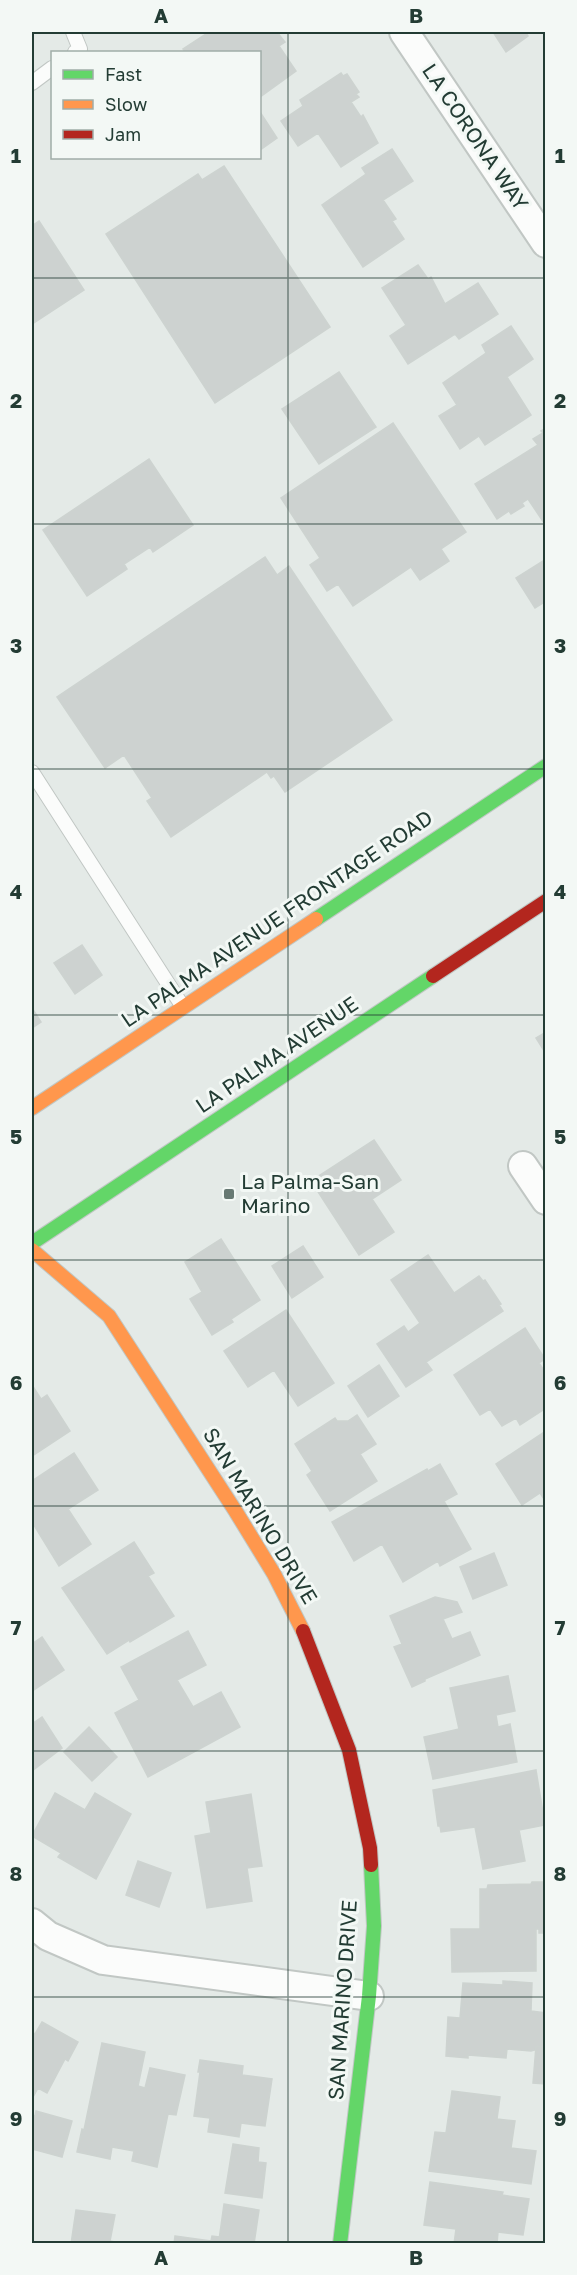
<svg xmlns="http://www.w3.org/2000/svg" width="577" height="2275" font-family="'Golos Text',sans-serif">
<rect width="100%" height="100%" fill="#e4eae7"/>
<path fill="#cdd2d0" stroke="#cdd3d0" stroke-width="1.5" d="M209,32h68l8,10 -6,4 17,25 -36,26v-45h-75l-2,-3z
M493,32h37l-3,2 1,2 -22,16z
M341,73l2,3 4,-2 12,18 -3,2 3,3 -8,5 10,15 2,-2 15,28 -37,24 -23,-34 -20,13 -17,-25 22,-15 -3,-6z
M260,112l17,26 -17,12z
M392,149l21,32 -30,19 13,19 -4,2 12,18 -41,28 -41,-62 44,-31 -4,-6z
M224,166l106,161 -115,76 -109,-169 92,-60 4,6z
M39,221l45,69 -52,34v-98z
M418,265l10,14 3,-2 14,27 33,-21 20,31 -39,25 -4,-5 -47,30 -18,-28 16,-11 -24,-37z
M511,326l22,33 -26,18 24,38 -46,30 -6,-9 -19,13 -21,-33 18,-11 -14,-22 43,-30 -4,-8z
M339,372l37,55 -57,37 -37,-55z
M393,423l73,109 -25,17 8,12 -29,19 -9,-13 -58,39 -15,-22 -11,7 -17,-26 10,-7 -39,-60z
M546,428v98l-18,-27 -6,4 2,3 -13,8 -2,-3 -12,8 -22,-35 63,-39 -5,-6 10,-6 -2,-2z
M149,459l44,66 -40,27 -3,-5 -26,17 3,5 -40,27 -44,-66z
M265,557l12,18 12,-9 103,154 -107,72 -11,-16 -3,2 -4,-6 -96,65 -24,-36 5,-3 -28,-43 -19,13 -48,-71z
M546,559v42l-11,7 -19,-30z
M82,945l20,30 -27,19 -21,-31z
M32,1008l9,14 -9,6z
M546,1032v22l-10,-16z
M374,1140l27,40 -29,19 22,33 -35,23 -48,-74z
M221,1239l39,61 -29,19 2,3 -21,13 -22,-36 12,-7 -17,-30z
M303,1246l20,31 -31,21 -20,-32z
M428,1255l26,38 25,-17 4,5 2,-1 16,24 -2,1 4,6 -77,51 6,8 -26,17 -29,-43 27,-18 4,6 12,-9 -29,-43z
M286,1310l48,73 -36,23 -24,-36 -26,17 -24,-36z
M525,1328l20,31 -6,4 6,9 -2,1 3,4v31l-26,17 -4,-7 -14,8 -12,-17 -10,6 -26,-40z
M379,1365l20,31 -31,21 -20,-31z
M32,1385l9,14 6,-4 23,36 -38,25z
M357,1415l19,29 -16,10 17,27 -47,30 -23,-36 5,-4 -17,-27 40,-26 2,3h11z
M546,1431v71l-6,-9 -18,12 -26,-41z
M74,1453l24,37 -30,19 23,35 -32,22 -27,-44v-41z
M440,1464l17,30 -13,7 27,48 -31,17 -2,-5 -35,21 -21,-38 -28,17 -22,-39 95,-53 1,2z
M134,1542l20,31 -6,3 26,40 -44,26 -1,-2 -22,14 -45,-66z
M494,1553l13,32 -34,14 -13,-32z
M435,1597l22,5 5,10 -19,7 9,20 18,-7 10,23 -55,24v2l-13,6 -18,-40 8,-3 -12,-28z
M188,1631l18,34 -29,15 16,27 28,-15 19,35 -92,50 -33,-64 24,-13 -18,-33z
M42,1637l22,33 -32,21v-47z
M508,1676l7,35 -19,4 2,12 12,-3 7,38 -84,17 -9,-42 35,-8 -9,-41z
M42,1717l20,31 -30,23v-47z
M89,1727l28,30 -25,24 -28,-29z
M536,1770l9,55 -26,5 6,31 -42,8 -8,-42 -34,5 -1,-6h-2l-5,-36z
M55,1793l30,17 10,-17 36,21 -35,65 -38,-22 3,-4 -29,-17z
M251,1794l11,72 -15,2 5,33 -45,7 -12,-72 16,-3 -5,-31z
M138,1861l33,12 -12,34 -33,-12z
M532,1882h14v51h-7v-4h-3v42l-84,1 -1,-43h29v-40h7l1,-4 43,-1z
M503,1981l29,2 -1,28 15,2 -2,34 -8,-1 -1,4 -4,1 -24,-2 -1,9 -38,-3v3l-22,-2 2,-39 12,1 3,-35 40,2z
M42,2022l36,20 -10,19 -3,-2 -18,34 -9,-5 -6,11v-67l3,2z
M102,2043l43,9 -7,34 7,2 5,-20 35,7 -9,40 -8,-1 -11,53 -25,-6 2,-10 -22,-4 -2,12 -33,-7 5,-23 2,1z
M536,2046l10,1v37l-13,-1z
M200,2060l43,6 -1,9 30,4 -7,47 -24,-3 -2,14 -31,-5 2,-14 -16,-2 6,-44h-2z
M452,2091l48,6 -3,22 18,2 -4,27 25,3 -5,33 -102,-13 6,-39 11,1z
M36,2111l36,10 -10,36 -30,-8v-34l3,1z
M233,2144l26,4 -1,14 8,1 -4,35 -37,-5z
M430,2182l73,10 -1,3 27,4 -6,36 -25,-3 -1,12h-43l2,-15 -32,-4z
M224,2204l35,6 -5,34 -35,-4z
M76,2210l39,5 -5,26 15,3h-54z
M175,2236l36,5 1,-5 7,1v3l13,2v2h-58z"/>
<g fill="none" stroke-linecap="round" stroke-linejoin="round">
<g stroke="#c1c7c4" stroke-width="16">
<path id="lane" d="M73,32l7,17 -5,3
M32,83l20,-15
M32,772l151,235"/>
</g>
<g stroke="#c1c7c4" stroke-width="32">
<path id="street" d="M404,32l142,211
M523,1166l23,34
M32,1923l16,13 55,24 266,36"/>
</g>
<g stroke="#c0c7c4" stroke-width="16">
<path id="fast" d="M316,919l230,-153
M32,1243l401,-267
M340,2244l29,-248 5,-70 -3,-61"/>
</g>
<g stroke="#c0c7c4" stroke-width="16">
<path id="slow" d="M32,1108l284,-189
M32,1250l77,66 127,196 38,62 29,57"/>
</g>
<g stroke="#c0c7c4" stroke-width="16">
<path id="jam" d="M433,976l113,-75
M303,1631l46,119 21,98 1,17"/>
</g>
<use href="#lane" stroke="#fbfcfb" stroke-width="14"/>
<use href="#street" stroke="#fbfcfb" stroke-width="28"/>
<use href="#fast" stroke="#63d668" stroke-width="14"/>
<use href="#slow" stroke="#ff974d" stroke-width="14"/>
<use href="#jam" stroke="#b3261e" stroke-width="14"/>
</g>
<path fill="none" stroke="#233c34" stroke-width="1.5" stroke-opacity="0.55" d="M288,32v2212M32,278h514M32,524h514M32,769h514M32,1015h514M32,1260h514M32,1506h514M32,1751h514M32,1997h514"/>
<rect fill="#677973" stroke="#f3f8f5" stroke-width="2" x="223" y="1188" width="12" height="12" rx="3"/>
<g text-anchor="middle" stroke-width="6" stroke-linejoin="round" paint-order="stroke">
<g font-size="21" fill="#233c34" stroke="#f3f8f5">
<text transform="translate(475 137) rotate(56)" y="7">LA CORONA WAY</text>
<text transform="translate(277 919) rotate(-34)" y="7">LA PALMA AVENUE FRONTAGE ROAD</text>
<text transform="translate(277 1055) rotate(-34)" y="7">LA PALMA AVENUE</text>
<text transform="translate(260 1516) rotate(59)" y="7">SAN MARINO DRIVE</text>
<text transform="translate(343 2000) rotate(-86)" y="7">SAN MARINO DRIVE</text>
</g>
<g font-size="21" fill="#233c34" stroke="#f3f8f5" text-anchor="start">
<text x="241" y="1189">La Palma-San<tspan x="241" dy="24">Marino</tspan></text>
</g>
</g>
<rect width="577" height="2275" fill="none" stroke="#f3f8f5" stroke-width="66"/>
<rect x="51" y="51" width="210" height="108" fill="#f3f8f5" stroke="#a0ada8" stroke-width="1.5"/>
<rect x="63" y="70" width="30" height="9" fill="#63d668" stroke="#a0ada8" stroke-width="1.5"/>
<text x="105" y="81" font-size="18" fill="#233c34">Fast</text>
<rect x="63" y="100" width="30" height="9" fill="#ff974d" stroke="#a0ada8" stroke-width="1.5"/>
<text x="105" y="111" font-size="18" fill="#233c34">Slow</text>
<rect x="63" y="130" width="30" height="9" fill="#b3261e" stroke="#a0ada8" stroke-width="1.5"/>
<text x="105" y="141" font-size="18" fill="#233c34">Jam</text>
<rect x="33" y="33" width="511" height="2209" fill="none" stroke="#233c34" stroke-width="2"/>
<g font-size="20" text-anchor="middle" font-weight="bold" fill="#233c34">
<text x="161" y="23">A</text>
<text x="416" y="23">B</text>
<text x="16" y="163">1</text>
<text x="560" y="163">1</text>
<text x="16" y="408">2</text>
<text x="560" y="408">2</text>
<text x="16" y="653">3</text>
<text x="560" y="653">3</text>
<text x="16" y="899">4</text>
<text x="560" y="899">4</text>
<text x="16" y="1144">5</text>
<text x="560" y="1144">5</text>
<text x="16" y="1390">6</text>
<text x="560" y="1390">6</text>
<text x="16" y="1635">7</text>
<text x="560" y="1635">7</text>
<text x="16" y="1881">8</text>
<text x="560" y="1881">8</text>
<text x="16" y="2126">9</text>
<text x="560" y="2126">9</text>
<text x="161" y="2265">A</text>
<text x="416" y="2265">B</text>
</g>
</svg>
